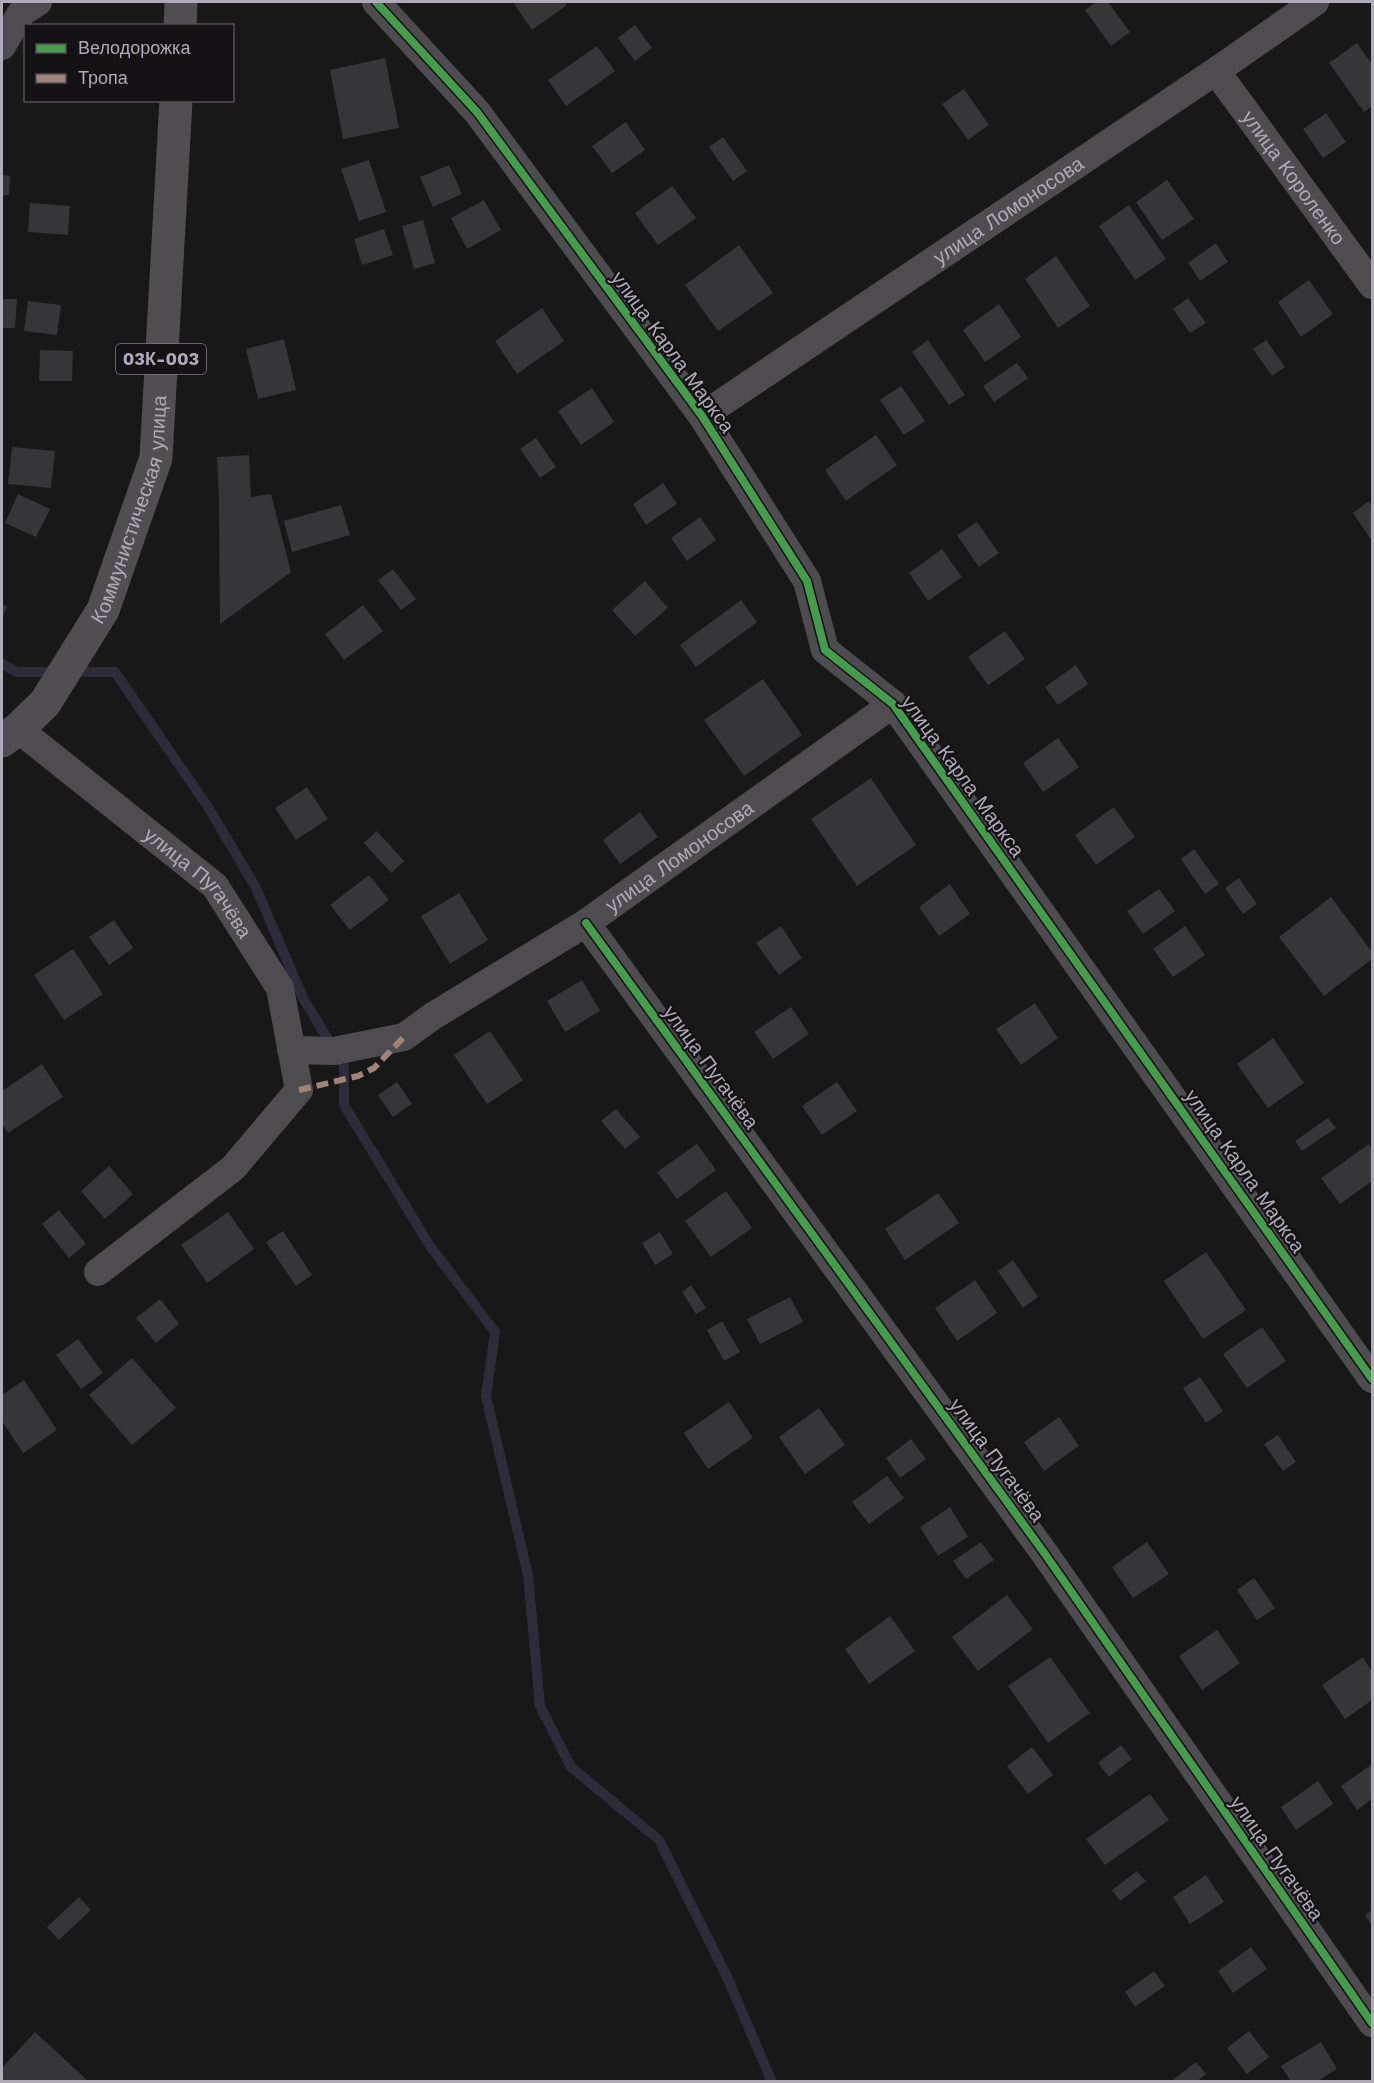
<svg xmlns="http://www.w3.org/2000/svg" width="1374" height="2083" font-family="'Work Sans',sans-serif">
<rect width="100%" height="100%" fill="#181818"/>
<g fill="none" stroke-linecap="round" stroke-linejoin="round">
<path stroke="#2e2c3a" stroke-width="10" d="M2,664l15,8h98l93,135 48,81 47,110 41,68v39l86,141 65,86 -9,64 42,179 12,131 31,61 88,73 68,137 45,105"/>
</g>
<path fill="#363537" d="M517,2h48l2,3 -35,25 -18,-26z
M1096,2h12l22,30 -19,14 -26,-36z
M635,25l17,23 -17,13 -17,-23z
M1357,43l15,21v42l-8,6 -35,-49z
M597,46l18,25 -49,35 -18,-26z
M385,58l14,70 -56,11 -13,-69z
M964,89l25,36 -21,15 -26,-36z
M1326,113l20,29 -23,16 -20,-29z
M626,122l19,28 -33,23 -20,-27z
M723,137l24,34 -14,10 -24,-34z
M369,160l17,52 -27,9 -18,-52z
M449,165l13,29 -29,13 -13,-30z
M2,175l8,1 -1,19h-7z
M1167,180l27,39 -32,21 -26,-38z
M672,186l24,32 -38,27 -23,-32z
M484,200l17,30 -34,19 -16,-31z
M30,203l40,3 -2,29 -40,-3z
M1129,205l37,54 -31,21 -36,-54z
M423,220l12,43 -21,6 -12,-43z
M384,229l9,26 -31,10 -8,-26z
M1216,243l12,19 -28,19 -12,-18z
M739,245l34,48 -55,38 -33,-46z
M1056,256l34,50 -32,22 -33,-49z
M1309,280l24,34 -32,23 -23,-35z
M1188,298l18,25 -16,10 -17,-24z
M2,299h15l-2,29h-13z
M28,301l33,4 -4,30 -33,-4z
M999,304l22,33 -36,25 -22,-32z
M542,308l22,33 -47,33 -22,-33z
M284,339l12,51 -38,9 -12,-50z
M928,340l37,55 -16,10 -37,-53z
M1266,340l19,27 -13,9 -19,-27z
M40,350l33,1 -1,30h-33z
M1017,363l11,15 -34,24 -11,-16z
M901,386l24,35 -21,14 -24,-35z
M592,388l22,34 -33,23 -23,-34z
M876,435l21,30 -51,36 -21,-31z
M536,438l20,29 -16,11 -20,-29z
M12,447l43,4 -4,37 -43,-4z
M249,455l2,42 20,-3 20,78 -71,52 -1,-125 -2,-42z
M663,483l14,21 -31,21 -13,-21z
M18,494l32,15 -14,28 -31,-14z
M1369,501l3,5v35l-19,-28z
M341,505l9,30 -58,17 -8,-31z
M700,517l16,23 -29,21 -16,-23z
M977,522l22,31 -20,14 -22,-32z
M942,549l20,28 -34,24 -19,-28z
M393,569l23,30 -15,11 -23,-30z
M645,581l23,27 -33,28 -23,-26z
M741,600l16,22 -61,45 -16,-22z
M2,603l5,4 -5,10z
M363,605l20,26 -39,29 -19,-26z
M1005,631l20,28 -37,26 -20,-28z
M1076,665l12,19 -30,21 -13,-18z
M763,679l39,56 -58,41 -40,-56z
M1058,738l21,29 -36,25 -20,-29z
M871,778l45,67 -59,41 -46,-67z
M307,787l21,32 -32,21 -21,-32z
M1114,807l21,30 -39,28 -21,-30z
M640,812l18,25 -38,27 -17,-24z
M377,831l27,30 -13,12 -27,-30z
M1194,849l25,35 -14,10 -24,-35z
M369,875l20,25 -39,30 -20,-25z
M1239,878l18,26 -14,10 -18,-26z
M950,884l20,30 -31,22 -20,-29z
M1159,889l16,22 -32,23 -16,-23z
M459,893l29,47 -38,24 -29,-48z
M1331,897l41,55v7l-48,37 -45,-59z
M114,920l19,28 -24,17 -20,-28z
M781,926l21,32 -23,17 -23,-32z
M1185,926l20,29 -32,22 -20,-28z
M73,949l30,45 -39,26 -30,-45z
M582,980l18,31 -35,21 -18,-31z
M1035,1003l23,35 -37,27 -25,-36z
M791,1007l18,27 -36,25 -19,-27z
M490,1031l33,49 -36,24 -33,-49z
M1273,1038l31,45 -36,25 -31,-44z
M42,1064l21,33 -55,36 -6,-9v-33z
M397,1082l15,22 -19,13 -15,-22z
M837,1082l20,29 -35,24 -20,-29z
M616,1109l24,28 -15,12 -24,-28z
M1328,1118l8,10 -34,23 -7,-10z
M697,1144l19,26 -39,29 -20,-27z
M1369,1144l3,6v31l-32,23 -19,-26z
M109,1166l24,28 -28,25 -24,-28z
M726,1191l26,37 -41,29 -26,-36z
M938,1193l21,30 -54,37 -20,-31z
M59,1210l27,34 -17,14 -27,-34z
M228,1212l26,37 -47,34 -26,-38z
M283,1231l29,44 -16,11 -30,-44z
M660,1232l13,22 -18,11 -13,-22z
M1206,1252l40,58 -43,29 -39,-58z
M1013,1260l25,37 -15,11 -25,-37z
M975,1280l22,33 -40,28 -22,-33z
M691,1285l15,23 -10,6 -14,-22z
M790,1297l13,25 -43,22 -13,-25z
M160,1299l19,25 -23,19 -20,-25z
M722,1321l18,31 -16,9 -17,-31z
M1262,1327l24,34 -39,27 -24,-34z
M78,1339l25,34 -22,16 -25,-34z
M132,1358l44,50 -44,37 -43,-50z
M1200,1377l23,34 -17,12 -23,-35z
M24,1380l33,50 -34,23 -21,-32v-26z
M729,1402l24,36 -45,31 -24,-36z
M819,1408l26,37 -40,29 -26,-37z
M1059,1417l20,29 -35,25 -20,-29z
M1278,1435l18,27 -13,9 -19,-27z
M911,1439l15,20 -26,19 -14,-20z
M887,1476l17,22 -35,26 -17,-22z
M950,1507l18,30 -30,19 -18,-29z
M981,1542l13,18 -28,19 -13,-18z
M1147,1542l22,32 -36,24 -21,-31z
M1254,1578l21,30 -18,12 -20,-30z
M1007,1595l26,34 -55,42 -26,-34z
M890,1616l25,35 -46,33 -24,-35z
M1217,1630l23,33 -38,27 -23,-34z
M1050,1657l40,56 -42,30 -40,-57z
M1363,1657l9,15v28l-27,19 -23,-34z
M1121,1745l11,14 -23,18 -11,-14z
M1032,1747l21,28 -25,19 -21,-28z
M1372,1764v35l-15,11 -16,-24z
M1318,1781l15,23 -37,26 -15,-23z
M1150,1794l19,26 -64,45 -19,-26z
M1137,1871l9,10 -26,20 -8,-11z
M1206,1875l18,27 -34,22 -17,-27z
M79,1897l12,13 -32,30 -12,-13z
M1372,1910v16l-7,-11z
M1251,1947l16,22 -34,24 -15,-22z
M1154,1971l11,15 -30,21 -10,-15z
M1249,2031l20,26 -22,17 -20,-26z
M35,2032l51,47 -2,3h-82v-14z
M1321,2042l16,27 -21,13h-25l-10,-16z
M1196,2062l10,12 -10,8h-20l-2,-3z"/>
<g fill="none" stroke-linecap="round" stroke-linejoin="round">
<g stroke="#4e4c51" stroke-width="28">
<path d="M376,2l101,110 225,304 105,165 18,69 68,54 479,675"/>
<path d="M2,46l19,-33 17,-11"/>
<path id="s1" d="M1216,71l156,214"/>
<path id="s2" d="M702,416l514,-345 99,-69"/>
<path id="s3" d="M18,729l197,157 65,102 19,102 -66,78 -135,104"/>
<path d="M586,923l459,631 327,469"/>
<path id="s4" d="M291,1050l43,1 70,-14 29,-21 153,-93 307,-219"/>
</g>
<g stroke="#514e53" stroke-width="33">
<path d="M180,26l1,-24"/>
<path id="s5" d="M2,741l16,-12 27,-26 58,-93 53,-152 20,-358"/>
</g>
<path stroke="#a18479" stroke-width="6" stroke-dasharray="12 6" stroke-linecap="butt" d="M299,1090l59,-14 16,-8 30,-31"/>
<g stroke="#141214" stroke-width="11">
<path id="cycleway" d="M376,2l101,110 225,304 105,165 18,69 68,54 479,675
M586,923l459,631 327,469"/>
</g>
<use href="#cycleway" stroke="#469c4c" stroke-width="8"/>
</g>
<g text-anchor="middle" stroke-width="4.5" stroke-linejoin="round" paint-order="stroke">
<rect fill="#141214" stroke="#817c88" stroke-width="1.5" x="116" y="344" width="90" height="30" rx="4.5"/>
<g font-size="18" font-weight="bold" fill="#b0aab9">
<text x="161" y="365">03К-003</text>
</g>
<g font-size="20" fill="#b0aab9" stroke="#141214">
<text dy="7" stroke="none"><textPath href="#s1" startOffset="132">улица Короленко</textPath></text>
<text dy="7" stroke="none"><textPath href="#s2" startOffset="369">улица Ломоносова</textPath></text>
<text transform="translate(673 352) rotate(54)" y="7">улица Карла Маркса</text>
<text dy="7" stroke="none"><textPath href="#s5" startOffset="272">Коммунистическая улица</textPath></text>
<text transform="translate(963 776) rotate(54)" y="7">улица Карла Маркса</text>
<text dy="7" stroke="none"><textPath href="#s4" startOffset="444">улица Ломоносова</textPath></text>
<text dy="7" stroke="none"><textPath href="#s3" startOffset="238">улица Пугачёва</textPath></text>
<text transform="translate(711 1067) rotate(54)" y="7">улица Пугачёва</text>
<text transform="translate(1245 1171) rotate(55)" y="7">улица Карла Маркса</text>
<text transform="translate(997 1460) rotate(54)" y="7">улица Пугачёва</text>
<text transform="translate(1277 1858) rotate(55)" y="7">улица Пугачёва</text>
</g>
</g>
<rect width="1374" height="2083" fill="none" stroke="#b0aab9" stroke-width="6"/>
<rect x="24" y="24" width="210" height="78" fill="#141214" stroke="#524f56" stroke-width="1.5"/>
<rect x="36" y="44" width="30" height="9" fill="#469c4c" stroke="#524f56" stroke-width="1.5"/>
<text x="78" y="54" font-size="18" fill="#b0aab9">Велодорожка</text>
<rect x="36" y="74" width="30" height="9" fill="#a18479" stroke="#524f56" stroke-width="1.5"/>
<text x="78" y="84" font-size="18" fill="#b0aab9">Тропа</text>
</svg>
